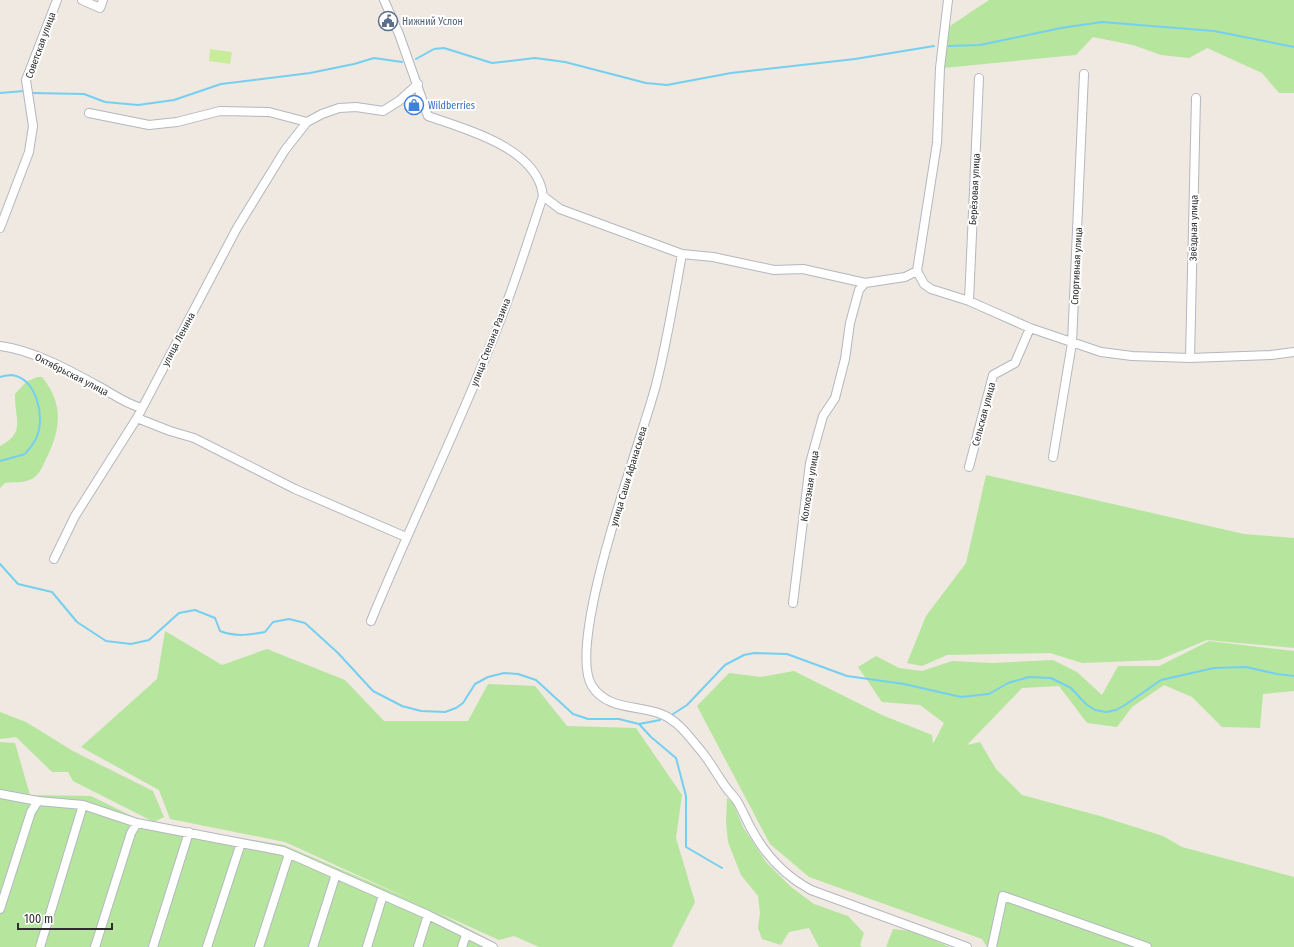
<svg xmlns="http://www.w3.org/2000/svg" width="1294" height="947" font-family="'Fira Sans Condensed',sans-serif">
<rect width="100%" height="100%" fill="#efe9e1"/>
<path fill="#b6e59e" d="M989,0h305v93h-15l-17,-20 -55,-25 -18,10 -28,-3 -28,-10 -40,-8 -17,18 -133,13 7,-42z
M37,377h5c22,27 19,52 4,82 -3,7 -7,16 -14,20 -12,5 -16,2 -27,4l-5,5v-42c27,-14 14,-28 15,-52l11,-12z
M986,475l258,59 50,4v110l-87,-8 -48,20 -77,3 -32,-10 -103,2 -25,11 -15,-3 19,-47 40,-53z
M165,631l57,34 45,-16 78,31 39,41h84l20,-37 47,2 32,40 69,2 46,67 -6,43 19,64 -23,45h-133l-25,-11 -15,4 -62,-28 55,29 -2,6h-490v-205l15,1 15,52 61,1 53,26 140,23 128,55 -127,-58 -115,-23 -11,-29 -78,-43 76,-68z
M1209,641l85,10v40l-31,3 -3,34 -38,-1 -30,-30 -28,-12 -32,22 -15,20 -30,-4 -28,-37 -37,2 -55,57 13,-3 16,27 26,26 78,21 63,20 19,11 112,30v70h-307l-5,-8 -173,-62 -39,-33 -73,-138 32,-33 32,4 33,-6 88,44 50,20 1,9 11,-21 -24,-18 -38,-3 -24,-35 18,-11 23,12 23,3 30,-10 40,2 61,-3 24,12 25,23 16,-29h41z
M0,712l26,10 47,29 80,40 11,26 -10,5 -81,-41 -5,-9h-16l-36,-35 -16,2z
M727,798l6,5 10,24 23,35 25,25 23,17 34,12 16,17 -4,12 2,2h-43l-10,-19 -20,4 -8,13 -19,-6 -4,-11 2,-15 -2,-17 -17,-21 -13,-33 -2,-20z
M893,929l19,2 38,16h-64z"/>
<path fill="#c9ec9a" d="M210,49l22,3 -2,12 -21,-3z"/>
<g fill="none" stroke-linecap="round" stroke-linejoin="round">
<path stroke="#75cff0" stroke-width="2" d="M949,46l31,-1 81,-17 41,-6 112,9 80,16
M416,59l18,-10 10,-1 48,15 43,-5 30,4 81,21 21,2 64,-12 124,-14 79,-13
M0,93l24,-2
M33,93l51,1 21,8 33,3 36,-5 47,-16 89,-11 44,-9 20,-6 28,4
M0,377c4,-1 9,-2 12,-2 25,4 33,42 25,61 -2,7 -8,13 -12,18l-25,7
M0,564l18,20 34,8 25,30 29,19 25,3 18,-4 30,-27 16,-3 20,8 5,13c15,6 29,4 45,1l8,-10 16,-3 16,4 33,30 35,38 29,15 19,5 24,1 11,-4 7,-5 12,-19 13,-7 16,-4 14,1 18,6 37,34 15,5h31l20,5 12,13 25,21 10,38v51l36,21
M670,716l17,-11 38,-40 19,-10 10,-2 33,1 60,22 57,8 57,13 28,-3 19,-11 21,-6 22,1 20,10 15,16 9,6 11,2 10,-2 9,-5 36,-25 53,-12 32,-1 31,7 17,2
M639,724l21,-4"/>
<g stroke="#b4b7c1" stroke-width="10">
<path id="minor" d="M82,0l18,8 3,-8
M89,113l60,12 28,-3 43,-11 49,1 38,10
M543,196l17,13 122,45 31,3 61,13 29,-1 62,14 40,-6 12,-6 7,13 7,5 38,12 61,27 71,24 31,4 58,2 81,-3 23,-3
M0,228l29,-76 4,-26 -7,-46 31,-80
M682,254c-8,44 -15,88 -26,131 -14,54 -91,258 -64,301 15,24 46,19 69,28 18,7 29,24 41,38 8,10 14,21 21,31 4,7 10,12 14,18 6,10 10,21 16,31 14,25 32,44 58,58l156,57
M917,271l20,-128 3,-75 8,-68
M969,301l10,-223
M0,346c33,4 71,25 100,41 16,9 23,15 41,21
M1190,358l6,-260
M137,418l33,13 24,7 101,51 111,48
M1053,457l19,-114 12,-269
M969,467l24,-92 22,-12 15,-35
M54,559l21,-43 62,-98 100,-190 48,-78 22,-28 15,-8 17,-6 17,-1 27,4 16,-10 19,-17
M793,603l17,-140 13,-47 12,-18 10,-39 5,-36 9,-33 6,-7
M371,621c40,-98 87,-192 125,-290 18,-44 32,-90 47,-135 -5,-48 -76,-66 -115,-80l-29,-82 -15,-34
M0,794l38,7 45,4 54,18 146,28 145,64 65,32
M0,909l31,-97 7,-11
M40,947l43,-142
M95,947l36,-114 6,-10
M153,947l36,-115
M207,947l34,-104
M259,947l30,-93
M313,947l23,-73
M367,947l16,-52
M418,947l10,-32
M462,947l4,-12
M992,947l11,-51 144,51"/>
</g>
<use href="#minor" stroke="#fff" stroke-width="8"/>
</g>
<defs>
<g id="civic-ring" transform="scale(1)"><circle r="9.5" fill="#fff" stroke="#5c6f8a" stroke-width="1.5"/><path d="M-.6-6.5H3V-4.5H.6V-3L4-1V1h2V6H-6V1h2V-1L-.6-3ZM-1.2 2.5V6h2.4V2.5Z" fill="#5c6f8a"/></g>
<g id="shop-ring" transform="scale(1)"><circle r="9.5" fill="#fff" stroke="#3f7fe0" stroke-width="1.5"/><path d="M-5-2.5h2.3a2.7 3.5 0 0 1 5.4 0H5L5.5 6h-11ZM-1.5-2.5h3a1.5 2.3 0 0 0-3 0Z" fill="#3f7fe0"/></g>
</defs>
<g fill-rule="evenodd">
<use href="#civic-ring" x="388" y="21"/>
<use href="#shop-ring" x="414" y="105"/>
</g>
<g text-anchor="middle" stroke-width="4" stroke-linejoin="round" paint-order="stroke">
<g font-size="10" fill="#4e5e75" stroke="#fff" text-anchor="start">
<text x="402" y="25">Нижний Услон</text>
</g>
<g font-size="10" fill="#2e2e2e" stroke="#fff">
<text transform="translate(40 45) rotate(-70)" y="4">Советская улица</text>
<text transform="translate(974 189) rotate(-87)" y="4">Берёзовая улица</text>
<text transform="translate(1193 228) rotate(-89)" y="4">Звёздная улица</text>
<text transform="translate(1076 266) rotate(-87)" y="4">Спортивная улица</text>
<text transform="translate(178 339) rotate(-62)" y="4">улица Ленина</text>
<text transform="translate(490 342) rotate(-69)" y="4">улица Степана Разина</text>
<text transform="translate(72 374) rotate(27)" y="4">Октябрьская улица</text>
<text transform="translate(983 414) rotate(-75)" y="4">Сельская улица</text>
<text transform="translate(628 476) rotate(-73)" y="4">улица Саши Афанасьева</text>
<text transform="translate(809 486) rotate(-81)" y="4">Колхозная улица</text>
</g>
<g font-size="10" fill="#366cbe" stroke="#fff" text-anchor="start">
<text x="428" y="109">Wildberries</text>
</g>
</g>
<path d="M18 923v6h94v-6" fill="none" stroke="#2e2e2e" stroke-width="2"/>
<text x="24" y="923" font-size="12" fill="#2e2e2e" stroke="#ffffff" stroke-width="3" paint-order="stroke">100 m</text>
</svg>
